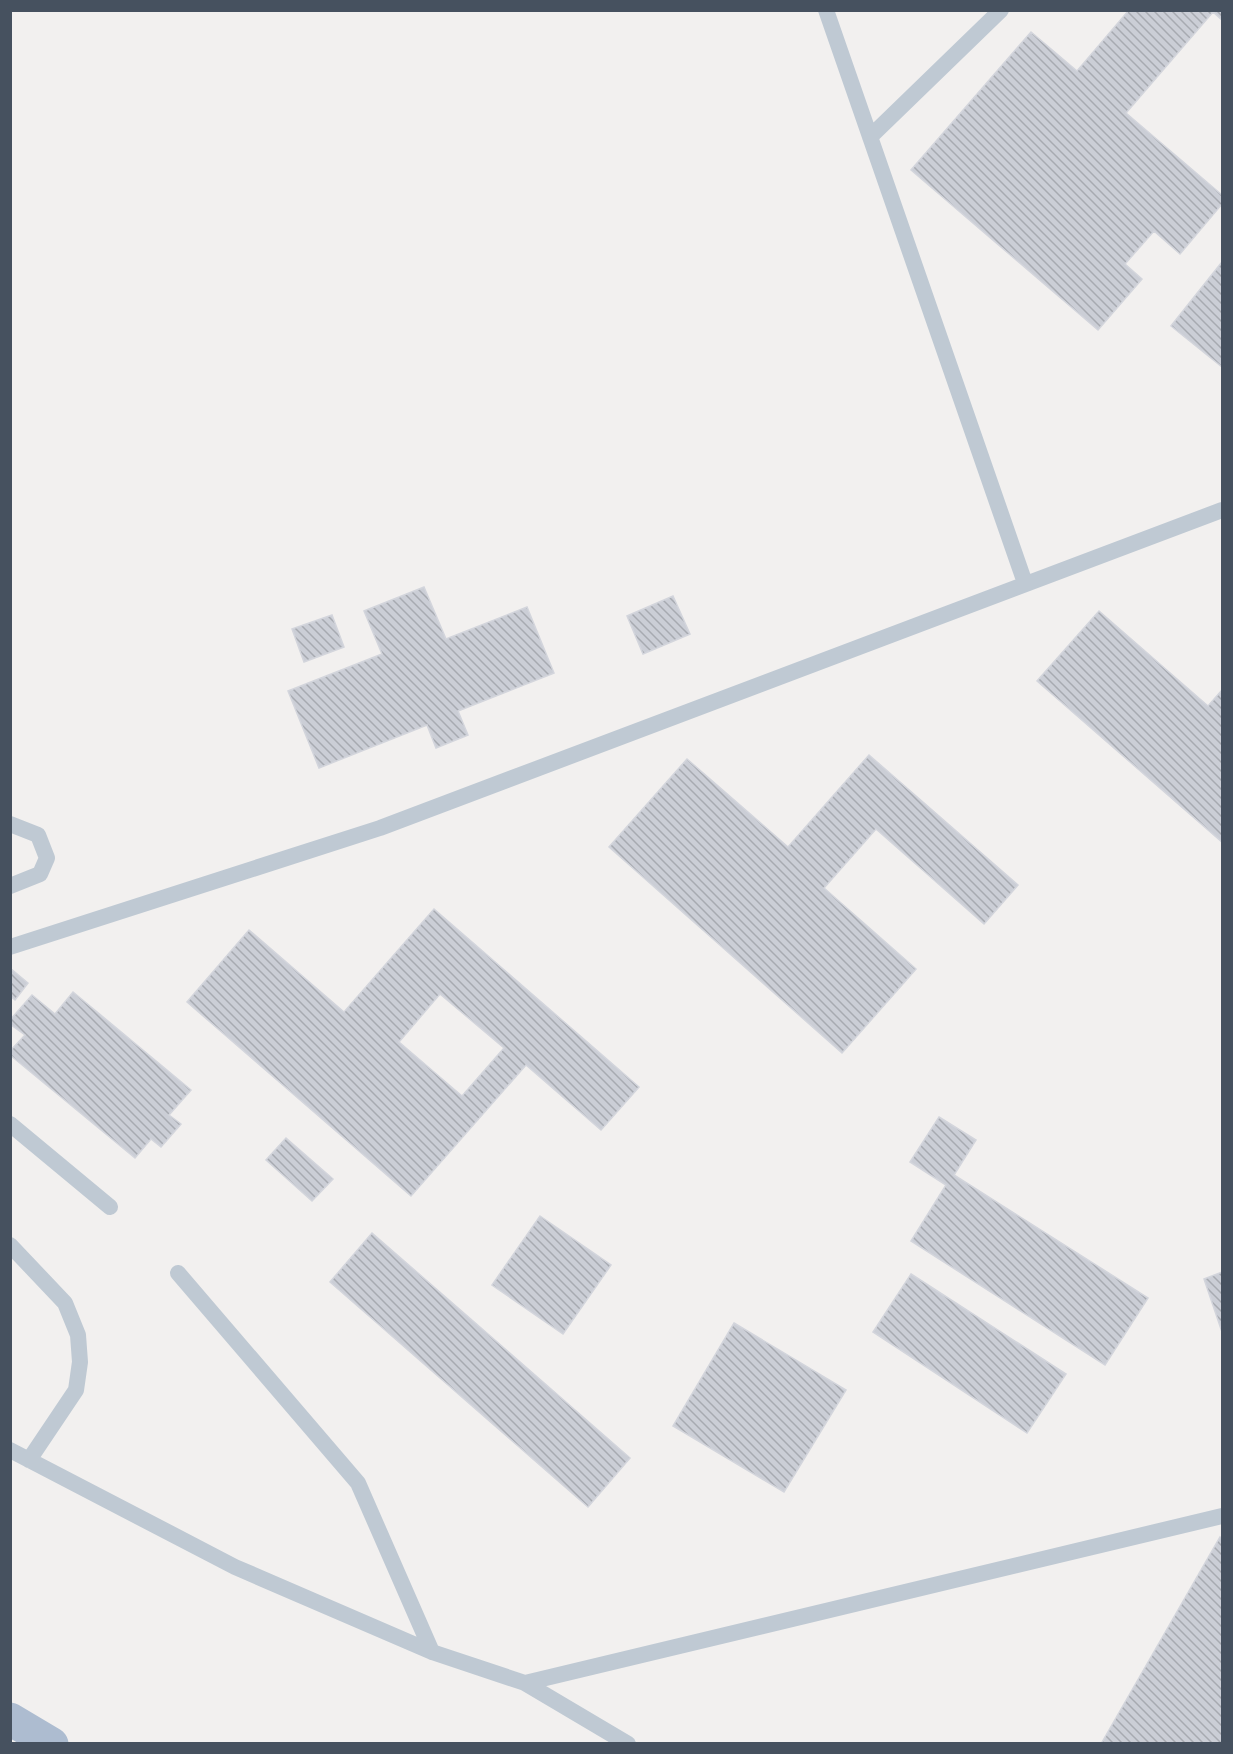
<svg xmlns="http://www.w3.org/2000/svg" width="1233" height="1754" font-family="'Archivo Narrow',sans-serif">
<defs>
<pattern id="building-back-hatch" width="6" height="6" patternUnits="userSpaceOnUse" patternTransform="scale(1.5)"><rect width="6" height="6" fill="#cbced6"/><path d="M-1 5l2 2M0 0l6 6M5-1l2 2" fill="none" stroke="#a7aab1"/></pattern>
</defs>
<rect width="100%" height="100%" fill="#f2f0ef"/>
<path fill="url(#building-back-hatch)" stroke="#d3d5dc" stroke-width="1.5" fill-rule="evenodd" d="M1129,10h93v10l-9,-8 -87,101 96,82v9l-42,50 -26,-23 -29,33 17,15 -44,51 -187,-160 120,-138 46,39z
M1222,262v105l-51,-41z
M424,587l22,52 81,-32 27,66 -96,38 10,24 -32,13 -9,-23 -108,43 -31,-77 94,-37 -18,-43z
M673,596l17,38 -47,20 -16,-38z
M1099,611l109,95 14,-16v152l-185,-161z
M332,615l12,32 -40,15 -12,-33z
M869,755l149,130 -34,39 -108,-95 -52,59 92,81 -74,84 -233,-206 78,-88 101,88z
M434,909l205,178 -38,43 -75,-65 -115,131 -224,-194 62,-72 95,82zM440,994l64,54 -42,48 -63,-54z
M10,968l18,15 -13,17 -5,-4z
M73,992l118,98 -22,25 12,9 -20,23 -10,-8 -16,19 -125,-103v-4l15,-16 -15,-11v-4l22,-25 23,19z
M939,1117l37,23 -22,35 194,123 -43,67 -194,-124 35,-56 -36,-23z
M286,1138l47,41 -21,22 -46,-41z
M540,1216l71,49 -48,69 -71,-49z
M372,1233l258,225 -42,49 -258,-225z
M1222,1272v60l-18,-53z
M911,1274l155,100 -39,59 -154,-101z
M734,1323l112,67 -62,102 -111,-66z
M1220,1537l2,2v205h-121z"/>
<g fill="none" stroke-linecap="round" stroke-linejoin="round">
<path stroke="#bfc9d3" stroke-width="16" d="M826,10l199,573
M870,137l131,-127
M10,824l28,11 9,23 -7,16 -30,12
M10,947l370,-119 842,-318
M10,1124l100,83
M10,1245l55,58 13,32 2,27 -4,28 -47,70
M178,1273l180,210 74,169
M10,1450l225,117 197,85 93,31 103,61
M525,1683l697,-167"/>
<path stroke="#adbcd0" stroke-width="33" d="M10,1719l42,25"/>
</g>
<rect width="1233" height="1754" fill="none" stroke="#46515f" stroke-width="24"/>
</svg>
